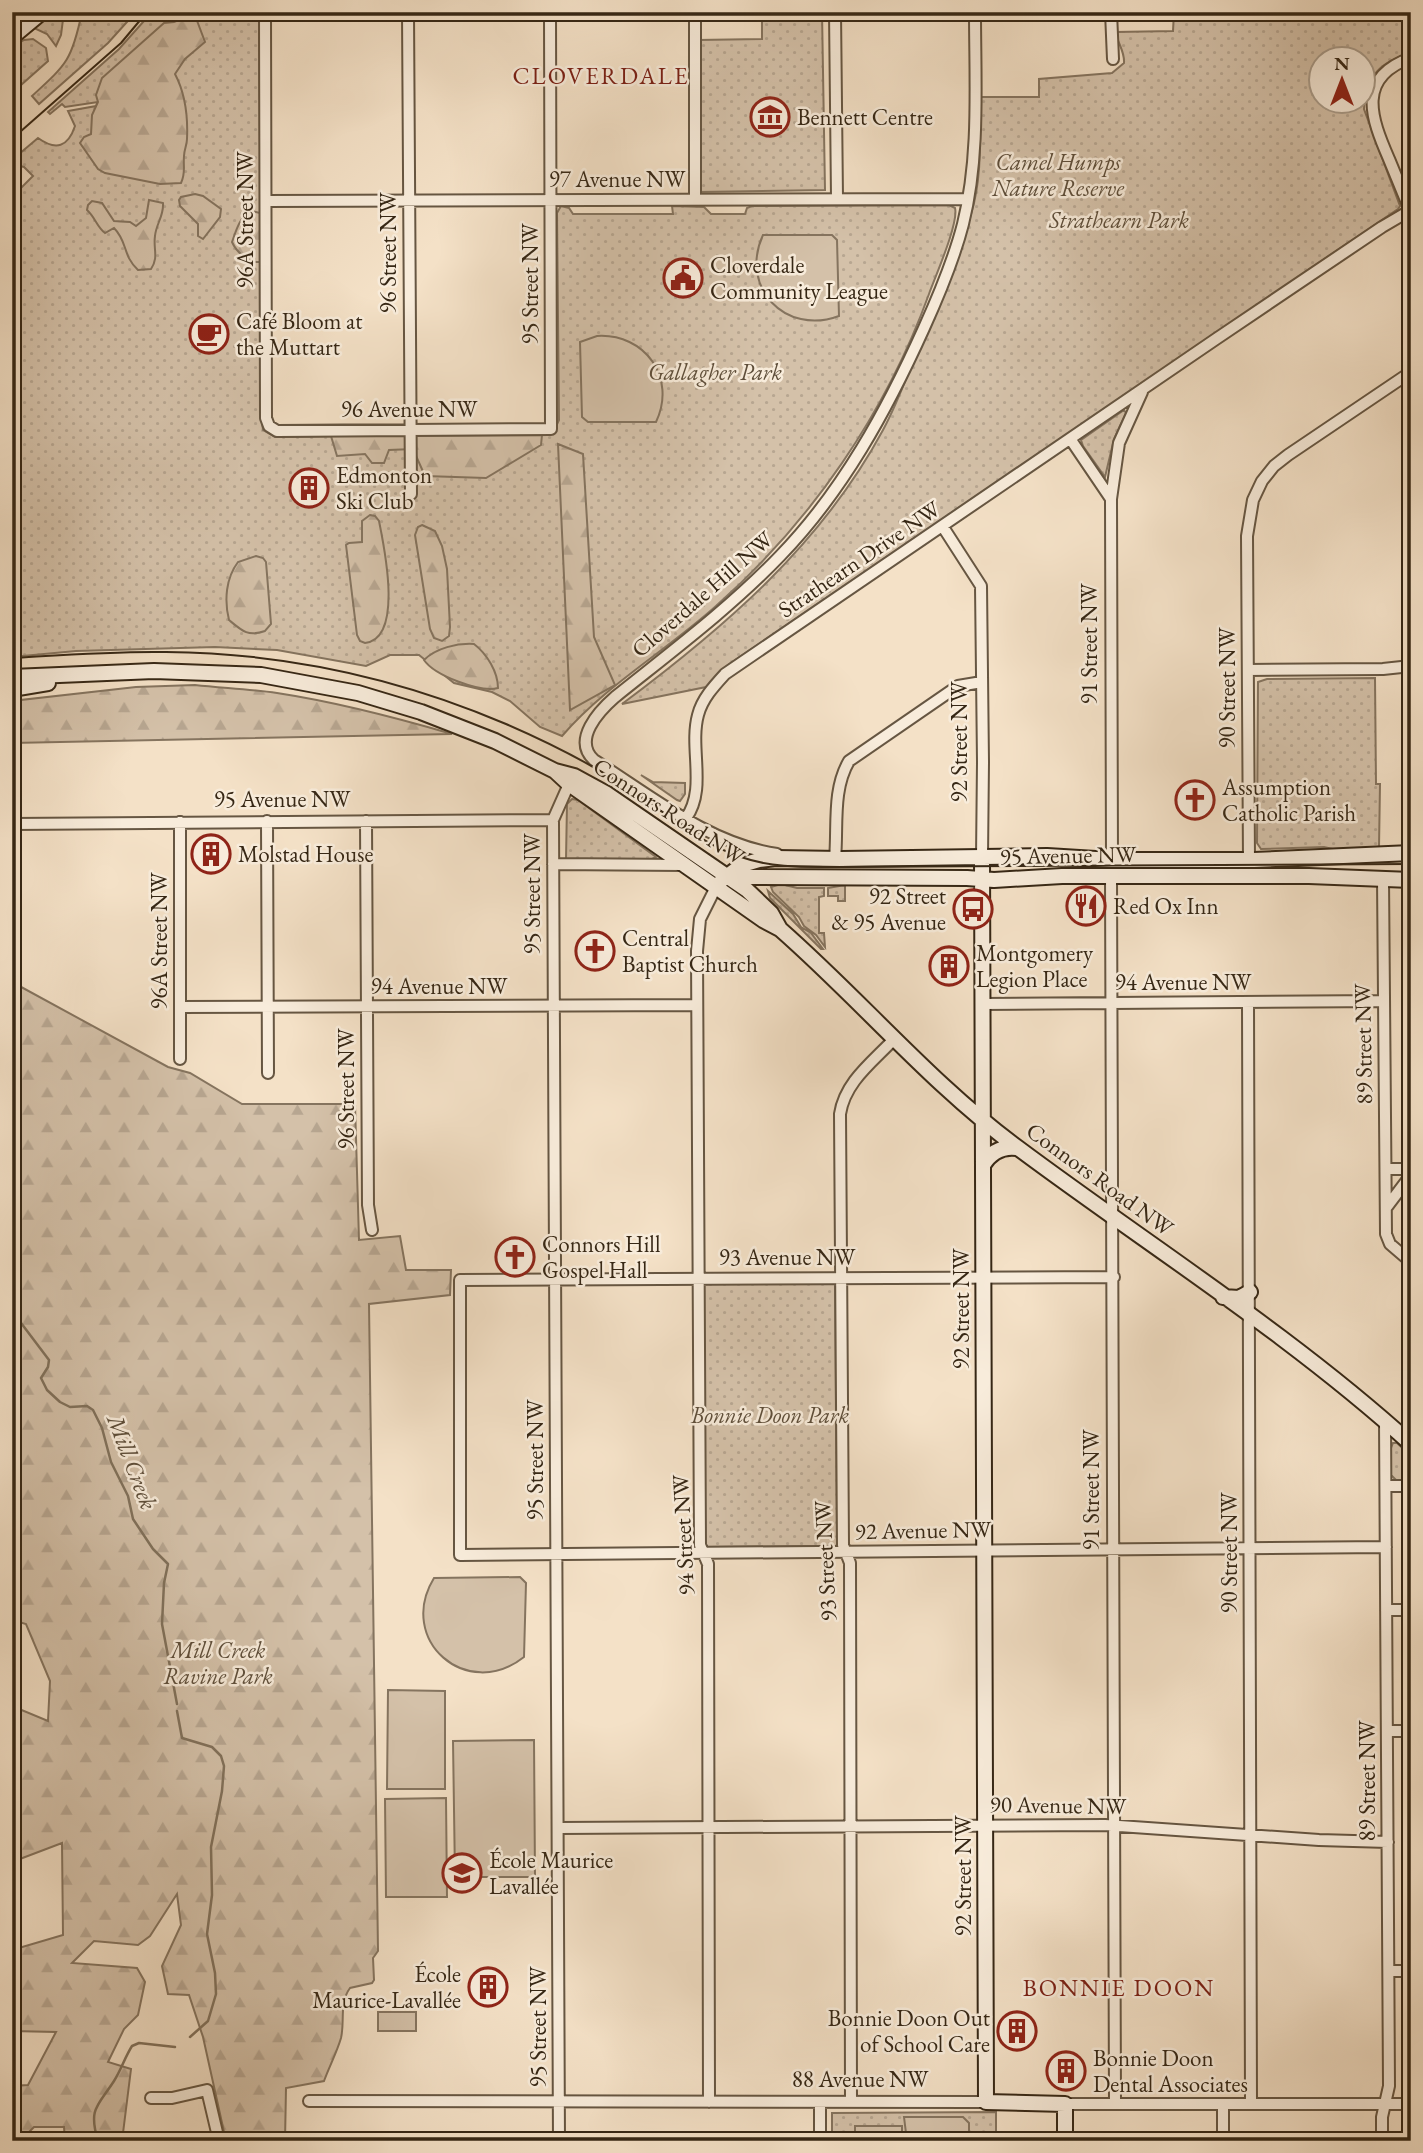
<svg xmlns="http://www.w3.org/2000/svg" width="1423" height="2153" font-family="'EB Garamond',serif">
<defs>
<pattern id="green-dots" width="8" height="8" patternUnits="userSpaceOnUse" patternTransform="scale(1.75)"><rect width="8" height="8" fill="#d4c1a9"/><path d="M2 2h.1M6 6h.1" fill="none" stroke="#b7a691" stroke-width="1.8" stroke-linecap="round"/></pattern>
<pattern id="forest-firs" width="22" height="20" patternUnits="userSpaceOnUse" patternTransform="scale(1.75)"><rect width="22" height="20" fill="#d4c1a9"/><path d="M5 1l3.5 6h-7zM16 11l3.5 6h-7z" fill="#b7a691"/></pattern>
</defs>
<rect width="100%" height="100%" fill="#f4e1c7"/>
<filter id="stains"><feTurbulence type="fractalNoise" baseFrequency=".00286" numOctaves="4"/><feColorMatrix values="0 0 0 0 .2 0 0 0 0 .09 0 0 0 0 .02 0 0 0 .5 -.17"/></filter>
<radialGradient id="worn" r=".72"><stop offset=".6" stop-color="#630" stop-opacity="0"/><stop offset="1" stop-color="#630" stop-opacity=".3"/></radialGradient>
<path fill="url(#green-dots)" stroke="#85745f" stroke-width="2" fill-rule="evenodd" d="M53,12h11l-3,23 -5,11 -9,-12 -13,-6z
M82,12h54l-28,31 -69,61 -7,-8c35,-32 40,-36 50,-84z
M152,12h107l3,410 1,8 12,7 278,-4 6,-13 -2,-207 4,-7 8,2 4,6h100l-1,-8 32,1 7,7h34l2,-6 5,-2 197,-1 6,3c4,15 -20,69 -26,86 -43,119 -118,228 -213,312 -50,45 -110,79 -154,130l-22,-9 -30,-26 -18,-9 -38,-9 -35,-28h-29l-24,11 -89,-16 -62,-3 -139,4 -64,6v-466l5,1 16,-16 -9,-9 -12,-3v-4l26,-22c18,13 30,9 37,-12l-7,-15 28,-5 2,-4 -33,5 -3,-3 -12,10 -2,-2 71,-63z
M762,12h60l3,178 -125,2 -2,-152 64,-1z
M1174,12h237v40c-31,11 -45,23 -47,57l36,97 -2,3 -670,456 -22,22 -84,17c103,-77 199,-159 261,-274 17,-31 28,-66 42,-98 18,-42 38,-84 49,-129 8,-34 6,-71 5,-106h60v-18l73,-6 12,-10c1,-12 -7,-20 -8,-31l57,-1zM1322,60h42v42h-42z
M33,39l13,9 2,13 -36,32v-46l12,-7z
M1124,410l2,3 -12,26 -9,38 -22,-31 -2,-6z
M1375,678l1,106h4l-1,63 -42,3 -13,-3 -63,2 -4,-6 1,-161 9,-3z
M641,775l12,7 32,1v11l-5,7 -3,-1z
M572,799l6,1 78,57 -4,2h-86l1,-55z
M781,884l16,4h27v8l-5,1v36h5l1,14 -9,-12 -12,-9 -5,-9 -26,-25 -2,-5z
M845,885v16h-7v-5h-10v-8z
M768,891l25,23 8,13 10,6 12,16h-2l-51,-51z
M835,1283l2,263 -132,1 -2,-263z
M1393,1443h4l14,13v24h-15l-5,-5v-27z
M996,2112v29h-164v-28z"/>
<path fill="url(#forest-firs)" stroke="#85745f" stroke-width="2" d="M188,16l8,2 9,24 -20,17 -10,15c10,19 13,43 12,65 0,6 -3,11 -3,17 -1,11 2,17 -3,27l-21,1 -55,-11 -7,-4 -18,-26 4,-6 7,-3 1,-19 6,-13 -2,-7 6,-17 62,-55 10,-1z
M195,194l8,2 18,13 -1,8 -17,22 -5,-3v-12l-18,-18 -1,-6 2,-3z
M149,200l14,3c1,13 -7,21 -8,33 -2,13 4,21 -4,33l-13,1c-16,-15 -10,-28 -24,-42l-9,5c-8,-6 -10,-16 -18,-23l1,-5 4,-4 10,2 12,18 16,1 6,4 10,-8z
M252,211l8,2 1,49c-12,1 -24,-9 -29,-20 4,-11 8,-27 20,-31z
M542,435l-1,10 -55,33 -61,-2 -12,-27 -24,1 -5,13h-12l-7,-9 -28,2 -6,-20z
M558,444l25,10 11,183 21,48 -45,25z
M370,515l5,1 4,5c5,25 25,118 -14,122l-5,-2 -3,-6 -11,-90 3,-2 13,-1v-21z
M422,525l13,6 7,15 5,23 3,58 -1,9 -7,5 -8,-3 -4,-9 -15,-94 3,-8z
M256,556l7,2 3,4 5,62 -6,7c-17,6 -23,0 -36,-11 -5,-20 -3,-42 9,-58z
M474,644c13,10 24,28 24,44 -18,5 -64,-13 -74,-28 12,-12 33,-17 50,-16z
M195,685c27,3 55,4 82,8 59,9 117,24 175,41l-440,9v-42l124,-14z
M12,982l156,85 22,6 52,31h113l4,136 41,-4 6,34h45l-1,25 -81,9 9,647 -5,7 1,22 -2,3 -22,5c-11,15 -5,33 -9,50 -4,14 -12,29 -17,43l-38,7 -1,53h-59l-23,-104 -14,-42 -21,-1 -6,-28 19,-41 -4,-31 -27,42 -12,9 -44,-4 -22,22 65,5 8,14 -7,33 -14,14 -16,33 23,7 -9,72h-57l-1,-14h-30l-14,14h-8v-55l16,-1 28,-53 -44,-1v-81l51,-15 -1,-92 -50,19v-156l36,15 2,-40 -24,-57 -14,-4z"/>
<path fill="#d4c1a9" stroke="#85745f" stroke-width="2" d="M763,235h69l5,5 2,76c-54,20 -100,-29 -76,-81z
M597,336c48,-3 80,42 59,86h-68l-6,-5 -2,-75z
M520,1577l6,6 -2,74c-57,45 -128,-17 -90,-79z
M388,1690l57,1v98h-58z
M534,1740l1,137h-80l-2,-136z
M446,1798l1,99h-61l-1,-98z
M378,2012h38v19h-38z
M904,2117h59l6,6v18h-62z
M855,2126h47v15h-47z"/>
<g fill="none" stroke-linecap="round" stroke-linejoin="round">
<path stroke="#81715b" stroke-width="2.5" d="M12,1311l37,49 -1,7 -7,11 6,12 13,12 10,5 17,-1 6,4 9,18 9,34 17,34 5,23 20,30 15,15 -4,19 -2,41 15,80
M177,1711l5,27 30,9 9,9 3,10 -2,25 -11,56 1,48 -5,39 8,39 1,21 -8,27 -18,16
M98,2141c-10,-33 0,-35 16,-60 7,-11 11,-24 18,-35l7,-3 36,4"/>
<g stroke="#665642" stroke-width="14">
<path id="street" d="M265,12l1,406 3,8 8,5 274,-2 -1,-417
M408,12l3,482
M695,12v187
M835,12l2,186
M1111,12l2,47
M266,201l701,-2
M1410,210c-7,-17 -14,-34 -21,-51 -18,-41 -33,-82 22,-101
M1071,440l40,59 1,361
M1111,499l8,-56 23,-51
M943,527l38,59 2,176 -1,95
M1248,670l135,-1 28,-3
M686,818c21,-29 3,-70 12,-103 4,-16 16,-29 27,-41l491,-335 166,-112 29,-17
M267,821l1,252
M366,821l2,384 4,25
M12,824l541,-4
M777,854c-68,-10 -126,-58 -183,-94 -22,-20 5,-49 21,-63 56,-45 115,-89 165,-141 63,-65 107,-146 144,-228 15,-33 30,-69 39,-104 17,-68 12,-142 12,-212
M835,859c3,-33 -3,-69 14,-98l109,-75 24,-4
M1249,860l-2,-324 6,-36 9,-19 12,-15 14,-11 123,-83
M553,864l130,1
M1111,876l4,1228
M1383,879l3,355 4,10 21,18
M1248,1002l3,1101
M982,1004l402,-3
M180,1007l517,-2
M180,1059v-237
M1386,1169h25
M1386,1208l25,-33
M1114,1277l-654,3v275l926,-8
M1386,1486h25
M1386,1610h25
M1387,1731h24
M559,1828l546,-3 214,15 69,2
M1389,1971h22
M151,2098h21l35,-8 12,51
M309,2101l677,1
M709,2102l-1,-538 -8,-19 -3,-594 3,-32 16,-32
M820,2102v39
M851,2102l-1,-539 -7,-18 -3,-431c5,-33 34,-53 55,-76
M1065,2104h346
M1223,2104v37
M559,2141l-6,-1321 16,-36
M1382,2141v-24l7,-31 -4,-665"/>
</g>
<g stroke="#362715" stroke-width="18">
<path id="secondary" d="M12,37l30,-25
M12,677l142,-6 107,4 97,18 63,19 74,29 60,30 19,5 33,18 140,96 24,23 9,16
M12,689l36,-6
M555,771l14,13 194,136 17,9c81,71 151,155 238,219 130,97 273,187 393,296
M982,857l4,1245 79,2v37
M728,875l12,2 227,1 27,2 68,-4h247l102,4
M722,880l20,-15 17,-5 17,-2 65,1 206,-3 65,4h142l157,-7
M983,1165c8,-13 19,-19 34,-17
M1223,1297l16,1 11,-6"/>
</g>
<use href="#street" stroke="#f8ecdb" stroke-width="10"/>
<use href="#secondary" stroke="#f8ecdb" stroke-width="14"/>
<path stroke="#362715" stroke-width="2" d="M12,139l109,-96 26,-31
M12,658c51,-3 103,-7 154,-6 117,1 233,26 340,72 44,19 87,41 127,67 34,23 68,53 108,66 31,11 62,10 94,10l576,-3"/>
</g>
<defs>
<g id="museum-ring" transform="scale(2.0125)"><circle r="9.5" fill="#f8ecdb" stroke="#8f2418" stroke-width="1.5"/><path d="M0-6L6-3V-2H-6V-3ZM-5-1h2V3h-2ZM-1-1h2V3h-2ZM3-1h2V3H3ZM-6 4H6V6H-6Z" fill="#8f2418"/></g>
<g id="civic-ring" transform="scale(2.0125)"><circle r="9.5" fill="#f8ecdb" stroke="#8f2418" stroke-width="1.5"/><path d="M-.6-6.5H3V-4.5H.6V-3L4-1V1h2V6H-6V1h2V-1L-.6-3ZM-1.2 2.5V6h2.4V2.5Z" fill="#8f2418"/></g>
<g id="cafe-ring" transform="scale(2.0125)"><circle r="9.5" fill="#f8ecdb" stroke="#8f2418" stroke-width="1.5"/><path d="M-5.5-4.5H6V0H3Q3 3.5 0 3.5H-2.5Q-5.5 3.5-5.5 0ZM3-3.2v2h1.7v-2ZM-6 4.5H4V6H-6Z" fill="#8f2418"/></g>
<g id="building-ring" transform="scale(2.0125)"><circle r="9.5" fill="#f8ecdb" stroke="#8f2418" stroke-width="1.5"/><path d="M-4-6H4V6H1V3H-1V6H-4ZM-2.5-4.3h1.7v1.8h-1.7ZM.8-4.3h1.7v1.8H.8ZM-2.5-1h1.7V.8h-1.7ZM.8-1h1.7V.8H.8Z" fill="#8f2418"/></g>
<g id="church-ring" transform="scale(2.0125)"><circle r="9.5" fill="#f8ecdb" stroke="#8f2418" stroke-width="1.5"/><path d="M-1.2-6h2.4v3.5h3.3v2.4h-3.3V6h-2.4V-.1h-3.3v-2.4h3.3Z" fill="#8f2418"/></g>
<g id="restaurant-ring" transform="scale(2.0125)"><circle r="9.5" fill="#f8ecdb" stroke="#8f2418" stroke-width="1.5"/><path d="M-5-6h1v4h1v-4h1v4h1v-4h1v5L-1.5 .5V6h-2V.5L-5-1ZM5-6V6H3V1.5H1.5Q1.5-4 5-6Z" fill="#8f2418"/></g>
<g id="bus-ring" transform="scale(2.0125)"><circle r="9.5" fill="#f8ecdb" stroke="#8f2418" stroke-width="1.5"/><path d="M-5-6H5V4H4V6H2V4H-2V6H-4V4H-5ZM-3.5-4V0h7V-4ZM-3.5 1.2v1.5H-2V1.2ZM2 1.2v1.5H3.5V1.2Z" fill="#8f2418"/></g>
<g id="school-ring" transform="scale(2.0125)"><circle r="9.5" fill="#f8ecdb" stroke="#8f2418" stroke-width="1.5"/><path d="M0-5L7-2L0 1L-7-2ZM-4 1L0 2.5L4 1V4Q0 6-4 4Z" fill="#8f2418"/></g>
</defs>
<g fill-rule="evenodd">
<use href="#museum-ring" x="770" y="117"/>
<use href="#civic-ring" x="683" y="278"/>
<use href="#cafe-ring" x="209" y="334"/>
<use href="#building-ring" x="309" y="488"/>
<use href="#church-ring" x="1195" y="800"/>
<use href="#building-ring" x="211" y="854"/>
<use href="#restaurant-ring" x="1086" y="906"/>
<use href="#bus-ring" x="973" y="909"/>
<use href="#church-ring" x="595" y="951"/>
<use href="#building-ring" x="949" y="966"/>
<use href="#church-ring" x="515" y="1257"/>
<use href="#school-ring" x="462" y="1873"/>
<use href="#building-ring" x="488" y="1987"/>
<use href="#building-ring" x="1017" y="2031"/>
<use href="#building-ring" x="1066" y="2071"/>
</g>
<g text-anchor="middle" stroke-width="5" stroke-linejoin="round" paint-order="stroke">
<g font-size="23" fill="#362715" stroke="#f8ecdb" text-anchor="start">
<text x="797" y="125">Bennett Centre</text>
<text x="710" y="273">Cloverdale<tspan x="710" dy="26">Community League</tspan></text>
<text x="236" y="329">Café Bloom at<tspan x="236" dy="26">the Muttart</tspan></text>
<text x="336" y="483">Edmonton<tspan x="336" dy="26">Ski Club</tspan></text>
<text x="1222" y="795">Assumption<tspan x="1222" dy="26">Catholic Parish</tspan></text>
<text x="238" y="862">Molstad House</text>
<text x="946" y="904" text-anchor="end">92 Street<tspan x="946" dy="26">&amp; 95 Avenue</tspan></text>
<text x="1113" y="914">Red Ox Inn</text>
<text x="622" y="946">Central<tspan x="622" dy="26">Baptist Church</tspan></text>
<text x="976" y="961">Montgomery<tspan x="976" dy="26">Legion Place</tspan></text>
<text x="542" y="1252">Connors Hill<tspan x="542" dy="26">Gospel Hall</tspan></text>
<text x="489" y="1868">École Maurice<tspan x="489" dy="26">Lavallée</tspan></text>
<text x="461" y="1982" text-anchor="end">École<tspan x="461" dy="26">Maurice-Lavallée</tspan></text>
<text x="990" y="2026" text-anchor="end">Bonnie Doon Out<tspan x="990" dy="26">of School Care</tspan></text>
<text x="1093" y="2066">Bonnie Doon<tspan x="1093" dy="26">Dental Associates</tspan></text>
</g>
<g font-size="23" font-style="italic" fill="#5e4e3a" stroke="#f8ecdb">
<text x="1058" y="170">Camel Humps<tspan x="1058" dy="26">Nature Reserve</tspan></text>
<text x="1119" y="228">Strathearn Park</text>
<text x="715" y="380">Gallagher Park</text>
<text x="770" y="1423">Bonnie Doon Park</text>
<text x="218" y="1658">Mill Creek<tspan x="218" dy="26">Ravine Park</tspan></text>
</g>
<g font-size="23" fill="#362715" stroke="#f8ecdb">
<text x="617" y="187">97 Avenue NW</text>
<text transform="translate(245 220) rotate(-90)" y="8">96A Street NW</text>
<text transform="translate(388 253) rotate(-90)" y="8">96 Street NW</text>
<text transform="translate(530 284) rotate(-90)" y="8">95 Street NW</text>
<text x="409" y="417">96 Avenue NW</text>
<text transform="translate(859 559) rotate(-34)" y="8">Strathearn Drive NW</text>
<text transform="translate(702 594) rotate(-41)" y="8">Cloverdale Hill NW</text>
<text transform="translate(1089 644) rotate(-90)" y="8">91 Street NW</text>
<text transform="translate(1227 688) rotate(-90)" y="8">90 Street NW</text>
<text transform="translate(959 742) rotate(-90)" y="8">92 Street NW</text>
<text x="282" y="807">95 Avenue NW</text>
<text transform="translate(669 811) rotate(33)" y="8">Connors Road NW</text>
<text transform="translate(1068 855) rotate(-1)" y="8">95 Avenue NW</text>
<text transform="translate(532 894) rotate(-90)" y="8">95 Street NW</text>
<text transform="translate(159 941) rotate(-90)" y="8">96A Street NW</text>
<text x="1183" y="990">94 Avenue NW</text>
<text x="439" y="994">94 Avenue NW</text>
<text transform="translate(1363 1044) rotate(-91)" y="8">89 Street NW</text>
<text transform="translate(346 1089) rotate(-90)" y="8">96 Street NW</text>
<text transform="translate(1100 1179) rotate(36)" y="8">Connors Road NW</text>
<text x="787" y="1265">93 Avenue NW</text>
<text transform="translate(961 1309) rotate(-90)" y="8">92 Street NW</text>
<text transform="translate(535 1460) rotate(-90)" y="8">95 Street NW</text>
<text transform="translate(1091 1490) rotate(-90)" y="8">91 Street NW</text>
<text transform="translate(923 1530) rotate(-1)" y="8">92 Avenue NW</text>
<text transform="translate(683 1535) rotate(-93)" y="8">94 Street NW</text>
<text transform="translate(1229 1553) rotate(-90)" y="8">90 Street NW</text>
<text transform="translate(825 1561) rotate(-93)" y="8">93 Street NW</text>
<text transform="translate(1367 1781) rotate(-90)" y="8">89 Street NW</text>
<text transform="translate(1058 1805) rotate(1)" y="8">90 Avenue NW</text>
<text transform="translate(963 1876) rotate(-90)" y="8">92 Street NW</text>
<text transform="translate(538 2027) rotate(-90)" y="8">95 Street NW</text>
<text x="860" y="2087">88 Avenue NW</text>
</g>
<g font-size="24" letter-spacing="2" fill="#7a1f14" stroke="#f8ecdb">
<text x="601" y="84">CLOVERDALE</text>
<text x="1119" y="1996">BONNIE DOON</text>
</g>
<g font-size="24" font-style="italic" fill="#5c4c38" stroke="#f8ecdb">
<text transform="translate(132 1462) rotate(69)" y="8">Mill Creek</text>
</g>
</g>
<rect width="1423" height="2153" fill="none" stroke="#f4e1c7" stroke-width="42"/>
<rect x="14" y="14" width="1395" height="2125" fill="none" stroke="#362715" stroke-width="3.5"/>
<rect x="21" y="21" width="1381" height="2111" fill="none" stroke="#362715" stroke-width="2"/>
<g transform="translate(1342 80)"><circle r="33" fill="#f8ecdb" stroke="#aa9d8c" stroke-width="2"/>
<path d="M0-5L12 26L0 18L-12 26Z" fill="#8f2418"/>
<text y="-10" font-size="19" font-weight="bold" text-anchor="middle" fill="#362715">N</text>
</g>
<rect width="100%" height="100%" filter="url(#stains)"/>
<rect width="100%" height="100%" fill="url(#worn)"/>
</svg>
